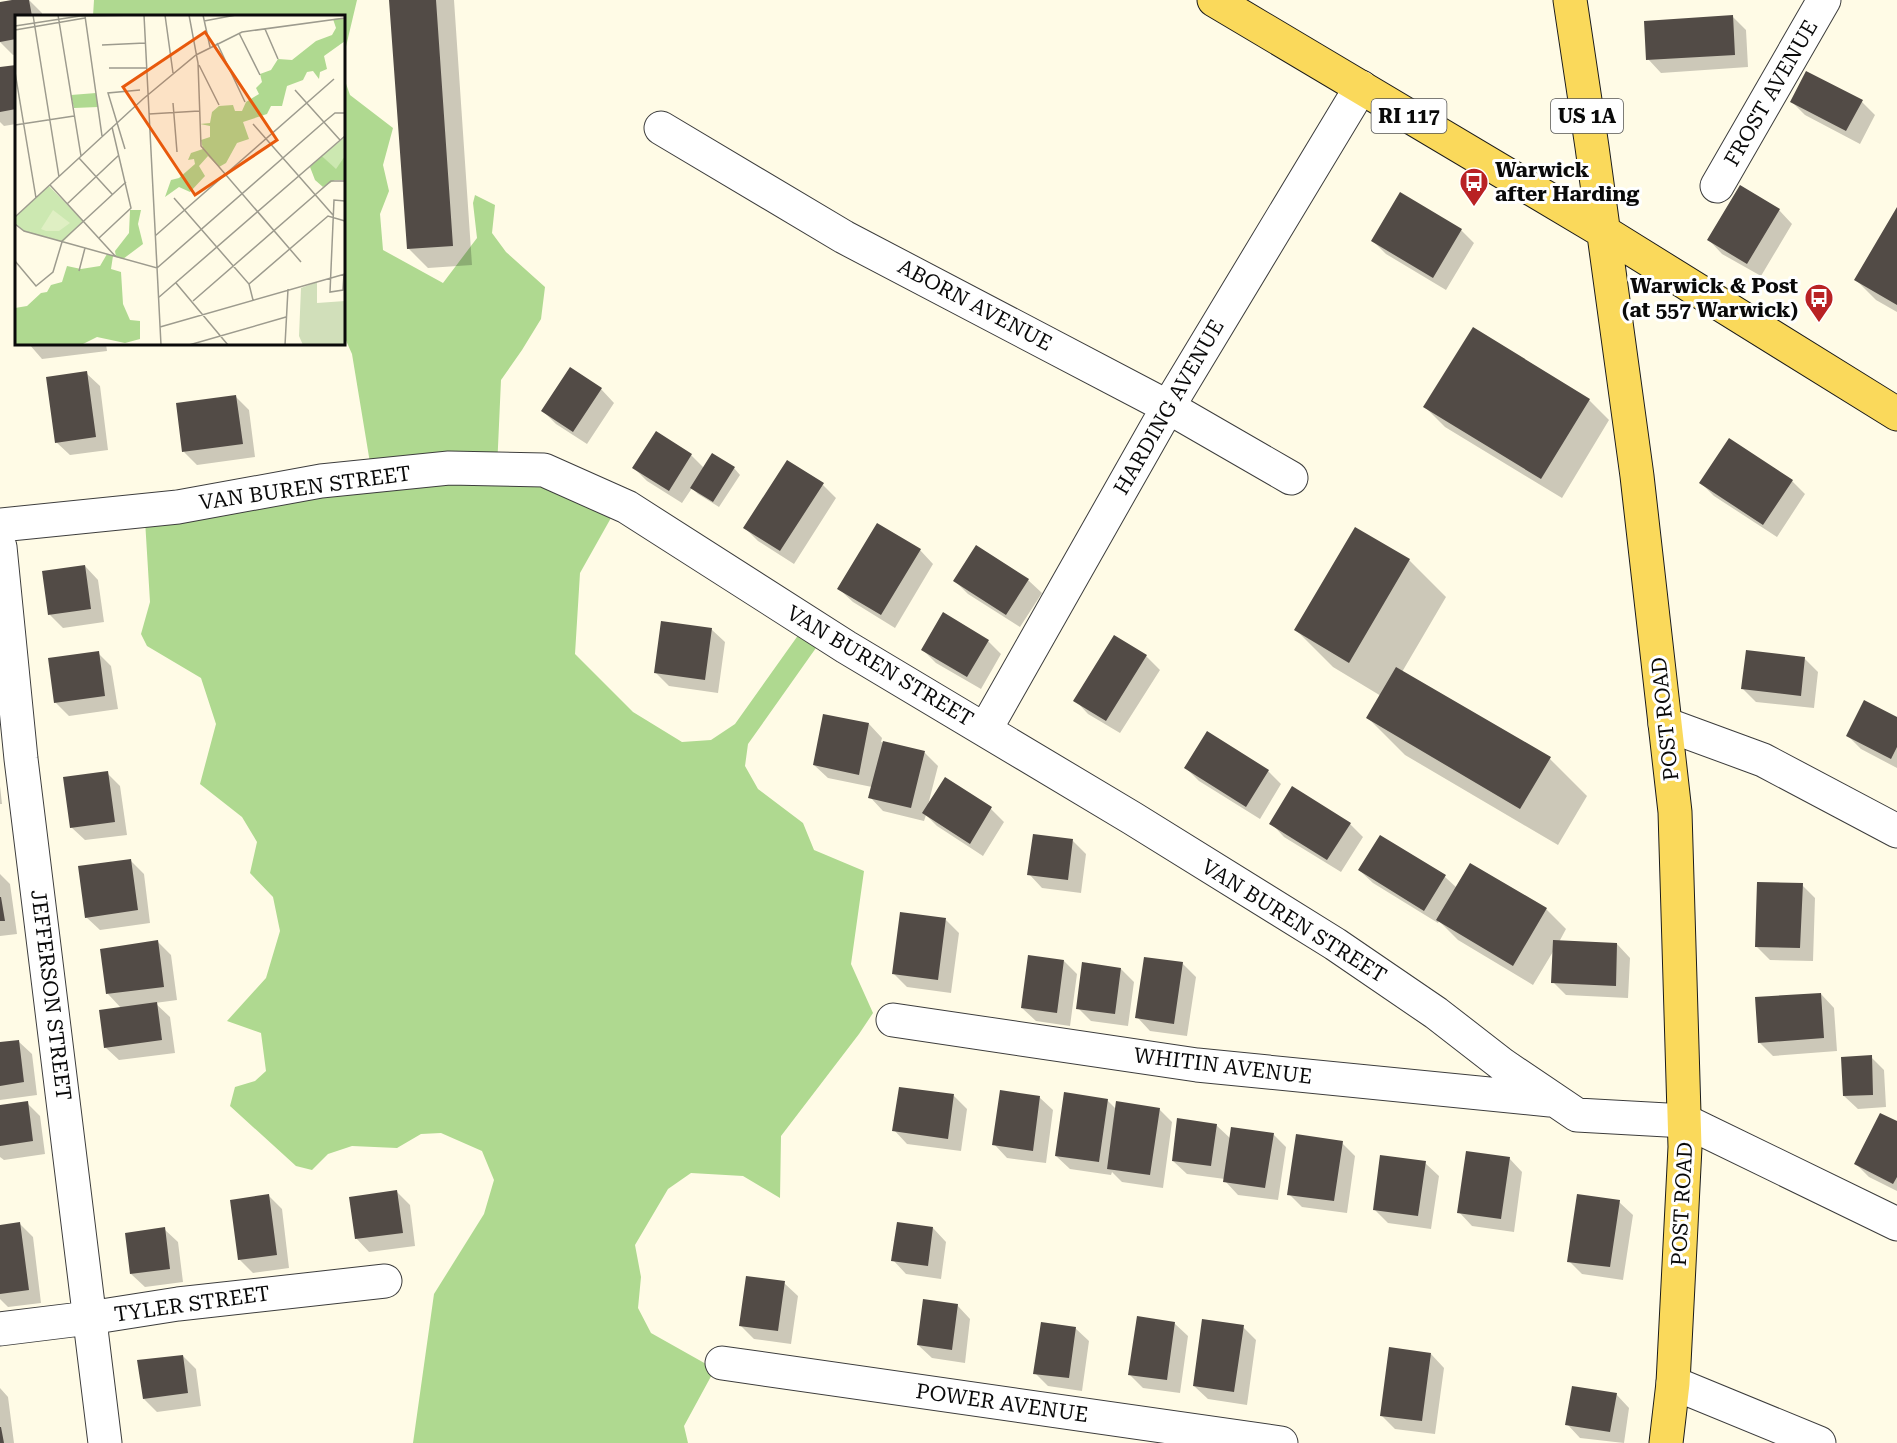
<svg xmlns="http://www.w3.org/2000/svg" width="1897" height="1443" font-family="'Roboto Serif',serif">
<rect width="100%" height="100%" fill="#fffbe6"/>
<path fill="#afd990" d="M94,0h263l-13,55v-39h-251z
M344,78l6,17 43,33 -10,37 6,26 -9,23 3,36 60,33 34,-45 -4,-35 2,-8 20,10 -3,28 14,19 39,35 -4,32 -19,31 -21,30 -4,89 119,40 -36,64 -5,81 58,58 49,30 29,-2 24,-16 69,-97 19,11 -75,106 -3,22 13,23 45,34 11,27 50,21 -13,93 22,49 -14,21 -78,102 -1,62 -37,-22 -52,-3 -23,16 -33,56 6,32 -3,31 13,25 64,36 -31,57 4,17h-275l21,-149 50,-80 10,-34 -12,-29 -41,-18 -20,1 -24,14 -45,-2 -24,8 -16,16 -16,-4 -66,-60 5,-19 20,-6 11,-10 -5,-38 -34,-12 39,-43 14,-47 -7,-34 -23,-24 7,-31 -15,-25 -42,-33 16,-60 -15,-46 -54,-32 -6,-12 9,-32 -5,-82 227,-45 -20,-121 -8,-18z"/>
<path fill="#0003" d="M23,0h6l13,13v3h-26v38l-3,1 -13,-13v-39z
M391,0h63l18,265 -44,3 -20,-20z
M1732,16l14,14 2,37 -87,6 -13,-14z
M16,67v57l-12,2 -4,-4v-53z
M1792,102h70l13,13 -15,29 -55,-29z
M1779,210l13,14 -31,52 -39,-22 -13,-14z
M1897,210v102l-21,-12 -20,-20z
M1461,230l13,13 -28,47 -60,-36 -13,-13z
M29,344h77l1,7 -65,8z
M86,373l14,13 8,64 -38,5 -14,-13z
M601,389l13,14 -27,41 -31,-20 -13,-13z
M236,397l13,13 6,47 -58,8 -13,-13z
M1589,400l20,20 -47,78 -117,-71 -20,-20z
M656,433l35,22 13,13 9,-13 21,13 6,7 -21,32 -21,-13 -6,-6 -10,15 -35,-22 -13,-13z
M1792,481l13,13 -28,43 -63,-41 -13,-13z
M823,485l13,13 -42,66 -36,-23 -13,-13z
M976,547l52,33 14,13 -22,34 -52,-33 -13,-13z
M920,550l13,14 -38,64 -42,-26 -14,-13z
M1409,560l37,37 -44,75 148,87 37,37 -29,49 -153,-90 -37,-37 13,-22 -48,-29 -37,-37z
M85,566l13,14 6,42 -41,6 -13,-13z
M711,629l14,13 -7,51 -49,-7 -13,-13z
M1115,637l31,19 14,14 -40,63 -32,-19 -13,-14z
M988,641l13,13 -20,35 -45,-26 -13,-13z
M98,653l13,13 7,43 -49,7 -14,-14z
M1804,658l14,14 -4,36 -58,-6 -13,-13z
M1897,718v50l-36,-19 -13,-13z
M869,724l13,14 -1,4 44,11 13,13 -10,39 17,-26 46,30 13,13 -21,34 -46,-30 -11,-11 -2,6 -41,-10 -13,-14 2,-10 -44,-9 -14,-13z
M1186,768l82,3 13,13 -21,35 -61,-38z
M107,773l13,13 7,49 -42,5 -14,-13z
M0,786l2,18h-2z
M1271,823l79,1 13,13 -22,35 -57,-35z
M1073,841l13,13 -5,39 -39,-5 -13,-14z
M130,860l14,14 6,49 -50,7 -14,-13z
M1359,870l86,7 12,11 89,21 20,20 -7,13 58,2 13,14 -2,40 -62,-3 -13,-13 1,-32 -21,35 -75,-45 -19,-19 -1,2 -65,-40z
M0,874l10,10 7,50 -17,2z
M1802,885l13,13 -2,63 -43,-1 -14,-14z
M946,920l13,13 -8,60 -44,-6 -14,-14z
M158,942l13,13 6,45 -22,3 15,14 5,36 -56,7 -14,-13 17,-38 -14,-15z
M1064,961l13,13 -7,52 -34,-5 -14,-13z
M1182,963l14,14 -9,59 -37,-5 -13,-14z
M1121,969l13,13 -6,44 -37,-5 -13,-13z
M1821,994l13,14 3,43 -64,5 -14,-14z
M18,1041l14,13 5,41 -37,5v-56z
M1871,1057l13,13 2,37 -28,2 -14,-13z
M954,1096l13,13 -6,42 -54,-7 -13,-14z
M1039,1097l14,13 -7,53 -39,-5 -13,-14z
M1107,1100l10,10 42,-1 13,13 -9,66 -41,-6 -10,-10 -1,3 -41,-6 -14,-13z
M27,1103l13,13 5,38 -41,6 -4,-3v-51z
M1897,1123v68l-28,-14 -13,-13z
M1216,1125l15,14 42,-5 13,13 -8,53 -40,-5 -13,-14v-2l-38,-5 -14,-13z
M1342,1143l13,13 -8,57 -45,-6 -13,-13z
M1509,1158l13,14 -8,60 -42,-6 -13,-14z
M1425,1163l14,13 -8,53 -43,-6 -14,-14z
M397,1192l13,13 5,41 -46,6 -13,-14z
M269,1196l13,13 7,59 -36,5 -14,-14z
M1619,1202l14,13 -10,65 -41,-6 -13,-13z
M19,1223l14,14 8,66 -33,4 -8,-8v-73z
M933,1228l13,14 -5,37 -35,-5 -13,-14z
M164,1229l14,13 5,40 -38,5 -14,-13z
M784,1283l14,13 -7,48 -37,-5 -14,-14z
M957,1305l13,14 -5,44 -33,-5 -14,-13z
M1174,1323l14,13 -8,57 -37,-5 -13,-13z
M1243,1327l13,13 -9,65 -39,-6 -14,-13z
M1075,1328l14,13 -7,50 -34,-5 -13,-13z
M1431,1354l13,14 -9,66 -40,-5 -14,-14z
M183,1356l13,13 5,37 -44,6 -13,-13z
M0,1388l8,9 6,46h-14z
M1616,1394l13,14 -5,35 -44,-5 -13,-14z"/>
<path fill="#524b46" d="M12,0h17l3,16h-16v23l-16,3v-40z
M389,0h47l17,246 -46,3z
M1733,15l2,40 -89,5 -2,-39z
M16,65v44l-16,3v-45z
M1806,71l57,29 -17,31 -56,-29z
M1740,185l40,24 -33,55 -40,-24z
M1400,192l62,37 -29,49 -62,-37z
M1897,207v98l-43,-25z
M1473,327l117,72 -49,80 -118,-72z
M570,367l32,21 -29,44 -32,-21z
M87,371l9,66 -41,6 -9,-66z
M236,395l7,49 -61,8 -6,-49z
M656,431l36,23 -23,37 -37,-23z
M1729,438l64,42 -30,45 -64,-42z
M712,453l23,14 -22,35 -23,-14z
M787,460l37,23 -44,68 -37,-23z
M877,523l44,26 -40,66 -44,-26z
M1355,527l55,32 -61,104 -55,-33z
M976,545l53,34 -23,36 -53,-34z
M85,565l6,44 -43,6 -6,-44z
M943,612l46,28 -22,37 -46,-27z
M661,621l51,7 -7,52 -51,-7z
M1114,635l33,20 -41,66 -33,-20z
M1746,650l59,7 -4,39 -60,-7z
M99,651l6,45 -51,7 -6,-45z
M1396,667l155,90 -31,52 -154,-91z
M1864,700l33,17v30l-6,12 -45,-23z
M823,714l46,9 -10,52 -46,-10z
M1207,731l62,39 -23,37 -62,-39z
M883,741l42,10 -14,57 -43,-10z
M108,771l7,51 -45,6 -7,-51z
M945,777l47,30 -22,37 -48,-31z
M1292,786l59,37 -24,37 -58,-36z
M1033,834l40,5 -5,41 -41,-5z
M1380,835l66,40 -22,36 -66,-41z
M131,859l7,51 -53,8 -7,-52z
M1470,863l77,45 -34,58 -77,-46z
M1757,882l46,1 -3,65 -45,-1z
M0,897h1l4,24h-5z
M900,912l46,6 -8,62 -46,-6z
M158,940l6,47 -58,7 -6,-45z
M1553,940l64,3 -1,43 -65,-3z
M1028,955l36,5 -7,53 -36,-5z
M1144,957l39,5 -9,62 -39,-6z
M1082,962l39,6 -6,46 -39,-5z
M1821,993l3,45 -66,5 -3,-46z
M157,1002l5,38 -58,8 -5,-38z
M19,1040l5,42 -24,4v-44z
M1872,1055l1,40 -30,1 -2,-39z
M899,1087l55,7 -6,45 -56,-8z
M1000,1090l40,6 -7,55 -41,-6z
M1064,1092l44,7 -9,63 -44,-6z
M28,1101l5,40 -33,5v-41z
M1116,1101l44,7 -10,67 -43,-6z
M1880,1113l17,8v56l-4,7 -39,-20z
M1177,1118l40,6 -6,42 -39,-5z
M1231,1127l43,6 -9,55 -42,-6z
M1296,1134l47,7 -9,60 -47,-6z
M1466,1151l44,6 -9,62 -44,-6z
M1380,1155l46,6 -8,55 -45,-6z
M397,1190l6,43 -48,6 -6,-42z
M269,1194l8,61 -39,5 -8,-60z
M1577,1194l43,6 -10,67 -43,-5z
M20,1222l9,68 -29,4v-69z
M897,1222l36,5 -5,39 -37,-5z
M165,1227l5,42 -40,5 -5,-41z
M746,1276l39,5 -7,50 -39,-5z
M923,1299l35,5 -6,46 -35,-5z
M1137,1316l38,6 -8,58 -39,-5z
M1202,1319l42,6 -10,67 -41,-6z
M1041,1322l35,5 -7,51 -36,-4z
M1389,1347l42,6 -9,68 -42,-5z
M183,1355l5,38 -45,6 -6,-39z
M1572,1386l45,7 -7,39 -45,-7z
M0,1427h1l3,16h-4z"/>
<g fill="none" stroke-linecap="round" stroke-linejoin="round">
<g stroke="#3d3d3d" stroke-width="35">
<path id="minor" d="M661,128l183,109 324,170 123,71
M1717,186l107,-186
M0,525l178,-18 143,-26 128,-13 95,2 83,37 219,140 286,171 203,126 101,69 67,52 74,50 108,6 212,103
M0,547l21,212 84,684
M1665,724l98,36 134,71
M985,730l183,-323 193,-320
M893,1020l304,45 353,35
M0,1329l89,-11 89,-14 207,-23
M722,1363l559,80
M1673,1383l146,60"/>
</g>
<g stroke="#1b1b1b" stroke-width="35">
<path id="major" d="M1214,0l390,232 293,182
M1570,0l22,147 45,329 38,336 10,335 -12,236 -7,60"/>
</g>
<use href="#minor" stroke="#fff" stroke-width="33"/>
<use href="#major" stroke="#fad95b" stroke-width="33"/>
</g>
<defs>
<g id="bus-pin" transform="scale(1.5)"><path d="M0 17L-7.5 6A9.5 9.5 0 1 1 7.5 6Z" fill="#b92224" stroke="#fff"/><path d="M-5-6H5V4H4V6H2V4H-2V6H-4V4H-5ZM-3.5-4V0h7V-4ZM-3.5 1.2v1.5H-2V1.2ZM2 1.2v1.5H3.5V1.2Z" fill="#fff"/></g>
</defs>
<g fill-rule="evenodd">
<use href="#bus-pin" x="1474" y="182"/>
<use href="#bus-pin" x="1819" y="298"/>
</g>
<g text-anchor="middle" stroke-width="6" stroke-linejoin="round" paint-order="stroke">
<g fill="#fff" stroke="#545454" stroke-width="1.5">
<rect x="1371.5" y="99" width="75" height="34" rx="4.5"/>
<rect x="1551" y="99" width="72" height="34" rx="4.5"/>
</g>
<g font-size="20" font-weight="bold" fill="#0a0a0a">
<text x="1409" y="123">RI 117</text>
<text x="1587" y="123">US 1A</text>
</g>
<g font-size="21" fill="#0a0a0a" stroke="#fff">
<text transform="translate(1771 93) rotate(-60)" y="7">FROST AVENUE</text>
<text transform="translate(975 305) rotate(28)" y="7">ABORN AVENUE</text>
<text transform="translate(1169 407) rotate(-60)" y="7">HARDING AVENUE</text>
<text transform="translate(305 488) rotate(-8)" y="7">VAN BUREN STREET</text>
<text transform="translate(880 666) rotate(31)" y="7">VAN BUREN STREET</text>
<text transform="translate(1665 719) rotate(-96)" y="7">POST ROAD</text>
<text transform="translate(1294 921) rotate(32)" y="7">VAN BUREN STREET</text>
<text transform="translate(51 995) rotate(83)" y="7">JEFFERSON STREET</text>
<text transform="translate(1223 1066) rotate(7)" y="7">WHITIN AVENUE</text>
<text transform="translate(1682 1204) rotate(-87)" y="7">POST ROAD</text>
<text transform="translate(192 1304) rotate(-8)" y="7">TYLER STREET</text>
<text transform="translate(1002 1403) rotate(8)" y="7">POWER AVENUE</text>
</g>
<g font-size="21" font-weight="bold" fill="#0a0a0a" stroke="#fff" text-anchor="start">
<text x="1495" y="177">Warwick<tspan x="1495" dy="24">after Harding</tspan></text>
<text x="1798" y="293" text-anchor="end">Warwick &amp; Post<tspan x="1798" dy="24">(at 557 Warwick)</tspan></text>
</g>
</g>
<g transform="translate(15 15)">
<rect width="330" height="330" fill="#fffbe6"/>
<path d="M330,122v21l-9,12 -14,-14zM34,171l34,35 -20,21 -39,-11 -9,-7v-7z" fill="#cce8b1"/>
<path d="M330,3v23l-21,15 3,13 -7,3 -1,7 -6,-8 -6,1 -4,8 -16,6 -5,20h-11l-4,8 -24,8 6,17 -12,4 -11,20 -7,4 -11,-11 -9,10 6,10 -15,16 -11,-5 -14,10 6,-17 8,-2 16,-14 -1,-5 -6,1 3,-7 12,-4 -2,-9 9,-3v-11l-10,-2 10,-1 2,-11 7,-6 14,-1 2,6h7l4,-9 13,-8 -3,-6 6,-6 -2,-8 11,-4 7,-11 14,1 24,-19 16,-6 4,-7 -3,-9zM81,78l2,14 -24,1 -3,-13zM307,141l14,13 9,-13v24h-10l-12,7 -8,-7 -5,-13zM115,195h11l-3,14 5,20 -20,15 -7,-2 -1,-6 14,-18zM92,239l6,2 -2,13 10,3 2,32 7,16 10,1v18l-15,4 -28,-6 -16,8h-66v-37l12,-2 14,-13 6,-1 4,-7 11,-3 5,-16 14,3 19,-3z" fill="#afd990"/>
<path d="M302,267v21l28,-2v44h-42l-4,-9 2,-48z" fill="#d1dfba"/>
<path d="M38,195l17,13 -11,8h-13l-5,-2z" fill="#dfefc3"/>
<path fill="none" stroke="#9d9b8e" stroke-width="1.5" d="M18,0l26,162M43,0l23,141M129,0l17,330M150,0l8,58M174,0l9,48 3,83 100,116M188,0l7,32M70,1l17,120M189,6l32,-6M0,11l65,-10 60,-1M250,14l13,30M0,15l70,-12M224,18l21,42M202,28l28,59M87,30l43,-2M184,50l20,40M94,53h37M0,57l21,126M280,75l45,50M158,88l4,49M134,99l50,-3M238,109l80,91M0,110l59,-9M110,134l-17,-56 32,-3M64,143l33,36M35,170l66,72M159,183l75,86 4,16M52,189l52,-49M0,202l128,-118 53,-44 46,-23 103,-14M0,209l9,7 133,37 167,-146 11,-9h10M140,221l179,-157M84,223l32,-30 -19,-81M46,227l65,-60M0,246l21,25 17,-14 9,-30M64,256l6,-23M329,259l-1,16 -13,2 4,-92 11,1M161,268l52,62M234,269l79,-68 17,5M143,283l187,-162M178,286l138,-120h14M145,312l185,-53M174,330l97,-28M270,330l3,-56"/>
<path fill="#e8590c" fill-opacity="0.15" stroke="#e8590c" stroke-width="3" d="M190,17l72,108 -82,55 -72,-108z"/>
<rect width="330" height="330" fill="none" stroke="#0a0a0a" stroke-width="3"/>
</g>
</svg>
